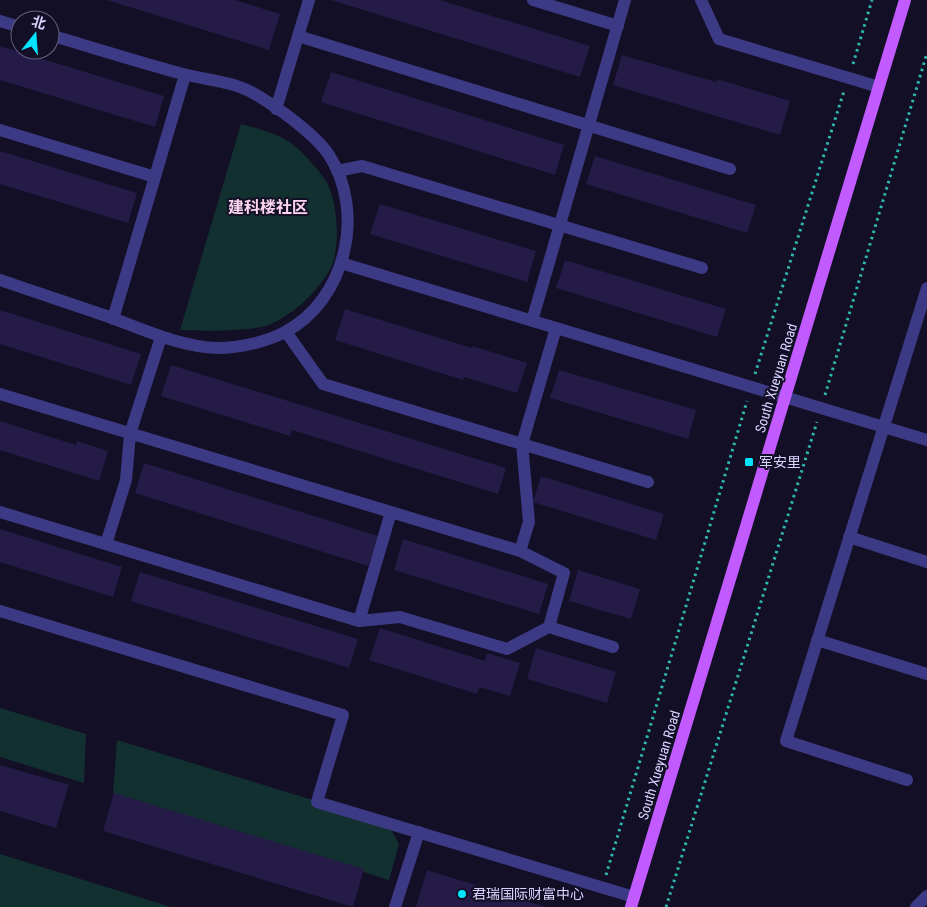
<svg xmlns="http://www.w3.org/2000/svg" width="927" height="907" font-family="'Roboto Condensed','Noto Sans SC',sans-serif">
<rect width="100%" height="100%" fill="#130f26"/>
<path fill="#12302f" d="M241,124c19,5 40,10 55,23 10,9 21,21 28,31 14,19 17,69 7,89 -13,25 -35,45 -60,57 -16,8 -72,7 -91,6z
M0,708l86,26 -2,49 -84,-26z
M117,740l270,83 12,21 -10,36 -276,-87z
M0,854l171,53h-171z"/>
<path fill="#241b47" d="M107,0h128l45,14 -11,36z
M331,0h109l150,46 -10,31z
M0,46l164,50 -9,31 -155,-47z
M622,55l94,27 1,-3 73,22 -10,34 -167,-50z
M331,72l233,73 -9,30 -234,-73z
M0,151l137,42 -9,30 -128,-39z
M595,156l161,49 -9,28 -161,-49z
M380,204l156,47 -9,31 -157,-48z
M565,260l161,49 -9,28 -161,-49z
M345,309l127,39 1,-2 54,17 -10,30 -53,-16 -1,3 -128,-40z
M0,310l141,44 -10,31 -131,-41z
M171,365l335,103 -8,26 -206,-64 -2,6 -129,-40z
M559,370l137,40 -8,29 -138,-41z
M0,421l76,24 1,-4 31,10 -9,30 -99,-31z
M144,463l234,73 -10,30 -233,-73z
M541,476l123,38 -8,26 -123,-38z
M0,529l122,38 -9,30 -113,-35z
M403,539l145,45 -9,30 -145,-44z
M578,570l62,19 -9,30 -62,-18z
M140,572l218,67 -9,29 -218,-67z
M380,628l105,33 2,-8 33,10 -10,33 -31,-9 -2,7 -108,-34z
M536,648l80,24 -9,31 -80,-24z
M0,765l69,20 -13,43 -56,-17z
M114,793l250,76 -11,38 -250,-76z
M427,870l119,37h-130z"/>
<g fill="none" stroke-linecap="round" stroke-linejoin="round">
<path stroke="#2fb8b0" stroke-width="3" stroke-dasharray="2.5 4" stroke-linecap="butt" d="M853,64l19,-64
M755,374l89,-283
M825,395l102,-342
M606,875l141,-474
M666,907l151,-485"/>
<path stroke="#3d3a85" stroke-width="12" d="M533,0l85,26
M701,0l18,39 160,48
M0,21l20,6
M298,36l432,133
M276,109l33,-109
M0,130l155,47
M337,171l25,-5 340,102
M341,263l586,177
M0,280c37,13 75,25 112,38 32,12 70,29 106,30 21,0 48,-6 67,-16 61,-32 81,-120 44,-177 -14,-21 -53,-49 -76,-62 -22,-12 -46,-13 -70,-19 -45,-12 -89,-26 -133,-39
M113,319l72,-244
M532,321l93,-321
M286,332l37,52 325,98
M0,394l520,157 44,22 -15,54 -42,22 -107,-32 -41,4 -359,-109
M849,537l78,25
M106,544l20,-64 4,-46 31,-97
M520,551l9,-29 -7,-78 34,-116
M0,611l343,104 -26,87 317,95
M359,621l32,-109
M549,627l64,20
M817,640l110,34
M907,780l-121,-39 141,-453
M395,907l24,-75
M916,907l11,-11"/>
<path stroke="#c25bff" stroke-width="12" d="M631,907l274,-907"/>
</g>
<g fill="#00e5ff" stroke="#130f26" stroke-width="2">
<rect x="744" y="457" width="10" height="10" rx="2.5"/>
<circle cx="462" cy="894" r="5"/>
</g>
<g text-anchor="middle" stroke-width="4" stroke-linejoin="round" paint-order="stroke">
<g font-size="14" fill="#d9d4ff" stroke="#130f26">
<text transform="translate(776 378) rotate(-73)" y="5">South Xueyuan Road</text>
<text transform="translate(659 765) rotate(-73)" y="5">South Xueyuan Road</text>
</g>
<g font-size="14" fill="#d9d4ff" stroke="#130f26" text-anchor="start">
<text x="759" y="467">军安里</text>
<text x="472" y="899">君瑞国际财富中心</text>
</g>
<g font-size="16" font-weight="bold" fill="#ffd6f0" stroke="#130f26">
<text x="268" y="213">建科楼社区</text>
</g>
</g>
<g transform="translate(35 35) rotate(17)"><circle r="24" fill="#130f26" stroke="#625e7d"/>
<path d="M0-4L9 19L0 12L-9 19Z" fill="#00e5ff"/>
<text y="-8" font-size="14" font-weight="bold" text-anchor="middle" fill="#d9d4ff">北</text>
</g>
</svg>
